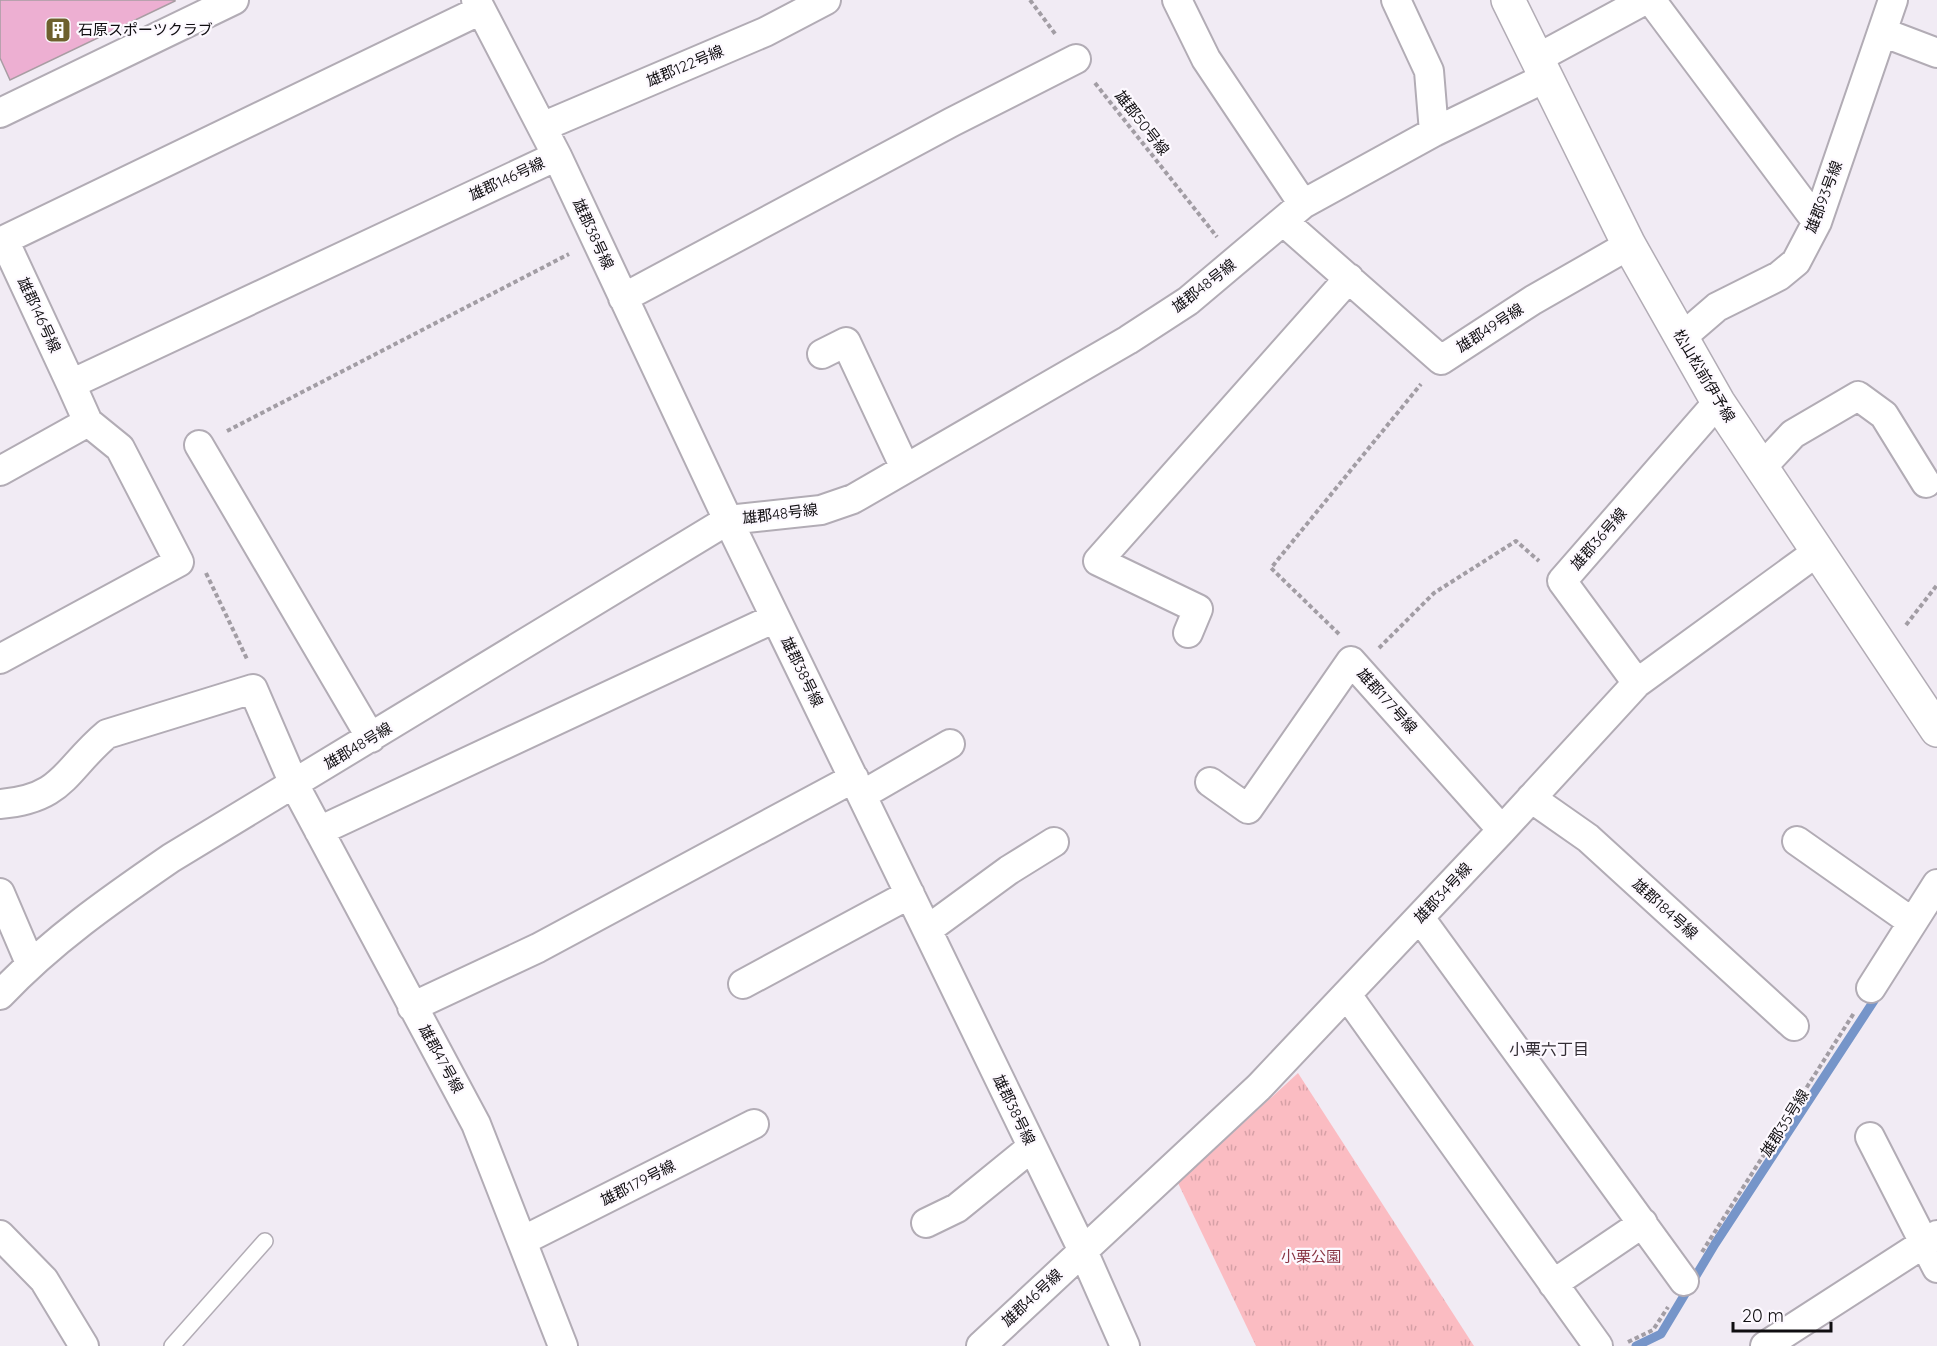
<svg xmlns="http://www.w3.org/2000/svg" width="1937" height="1346" font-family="Quicksand,'Noto Sans JP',sans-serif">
<defs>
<pattern id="grass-tufts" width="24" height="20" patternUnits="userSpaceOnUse" patternTransform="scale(1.5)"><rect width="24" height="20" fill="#fbbcc2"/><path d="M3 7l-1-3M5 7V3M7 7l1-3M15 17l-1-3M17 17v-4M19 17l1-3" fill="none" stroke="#d6a0a6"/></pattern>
</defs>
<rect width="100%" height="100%" fill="#f1ebf4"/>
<path fill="url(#grass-tufts)" d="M1298,1073l176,273h-218l-78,-163z"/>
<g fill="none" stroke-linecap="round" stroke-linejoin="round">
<path stroke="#7695c9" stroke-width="9" d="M1636,1346l25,-12 54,-90 164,-251"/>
</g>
<path fill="#edafd2" stroke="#a89da3" stroke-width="1.5" d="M0,0h175v1l-165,79 -10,-22z"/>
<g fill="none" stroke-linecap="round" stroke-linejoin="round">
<g stroke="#b2acb5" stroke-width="18">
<path id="lane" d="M172,1346l93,-105"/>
</g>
<g stroke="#b2acb5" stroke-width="32">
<path id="street" d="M476,0l81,156 171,364 355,731 42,95
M1177,0l29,59 97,145
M1396,0l33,71 5,61
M1651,0l166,222
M481,10l-477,230 67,144 486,-228
M1882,32l55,21
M1536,59l109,-59
M0,113l234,-113
M542,127l223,-95 61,-32
M1283,221l158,139 92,-60 96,-55
M623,298l329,-176 124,-63
M1681,338l36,-31 62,-31 17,-14 21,-40 76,-222
M822,354l24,-12 59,126
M199,445l172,293
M1762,467l31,-33 65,-38 26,19 42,68
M0,471l88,-49
M1188,633l10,-24 -100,-48 251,-283
M0,659l179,-97 -59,-114 -32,-26 -17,-38
M1637,683l-75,-102 156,-179
M1210,782l38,27 103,-148 151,169
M862,795l88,-51
M1531,798l57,40 206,188
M0,804c64,-5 65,-35 107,-70l146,-45 41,95 182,340 87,222
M319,831l456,-213
M1797,841l115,81
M0,893l30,70
M1420,918l264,363
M927,930l82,-60 45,-28
M743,984l167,-90
M1871,988l66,-104
M0,995c51,-54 110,-95 171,-137l557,-338 93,-10 32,-11 275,-159 60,-39 115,-97 131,-72 111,-54
M1347,995l251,351
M412,1007l126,-59 316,-170
M1870,1137l67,131
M926,1223l31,-15 75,-61
M0,1235l44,45 40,66
M522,1241l232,-117
M1553,1284l90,-61
M981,1346l278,-259 243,-257 135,-147 180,-131
M1765,1346l172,-111"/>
</g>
<g stroke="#b2acb5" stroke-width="36">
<path id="secondary" d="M1508,0l121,245 89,157 219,328"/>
</g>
<path stroke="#a29da4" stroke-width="4" stroke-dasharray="4.5 3" stroke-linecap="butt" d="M1030,0l26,35
M1095,83l122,154
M227,431l342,-177
M206,573l41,86
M1906,625l31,-40
M1339,634l-68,-66 150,-184
M1379,648l55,-55 82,-52 23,20
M1702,1252l152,-239
M1628,1342l25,-12 15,-23"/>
<use href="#lane" stroke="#fff" stroke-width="15"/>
<use href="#street" stroke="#fff" stroke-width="28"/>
<use href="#secondary" stroke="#fff" stroke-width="33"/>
</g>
<defs>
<g id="building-square" transform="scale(1.35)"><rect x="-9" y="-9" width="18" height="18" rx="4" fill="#6d602d" stroke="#fdf9ff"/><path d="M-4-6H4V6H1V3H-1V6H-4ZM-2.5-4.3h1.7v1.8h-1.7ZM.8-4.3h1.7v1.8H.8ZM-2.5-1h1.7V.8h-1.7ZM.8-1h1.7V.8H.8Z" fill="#fff"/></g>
</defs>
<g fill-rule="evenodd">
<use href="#building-square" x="58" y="30"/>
</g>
<g text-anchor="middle" stroke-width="4.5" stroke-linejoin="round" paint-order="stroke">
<g font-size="15" fill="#100e11" stroke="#fdf9ff" text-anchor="start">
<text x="78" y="35">石原スポーツクラブ</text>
</g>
<g font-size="15" fill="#100e11" stroke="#fdf9ff">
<text transform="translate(685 66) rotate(-23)" y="5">雄郡122号線</text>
<text transform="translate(1142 123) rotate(52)" y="5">雄郡50号線</text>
<text transform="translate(507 179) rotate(-25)" y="5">雄郡146号線</text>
<text transform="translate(1824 197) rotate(-69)" y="5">雄郡93号線</text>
<text transform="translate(593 234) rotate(65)" y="5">雄郡38号線</text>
<text transform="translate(1204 286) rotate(-38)" y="5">雄郡48号線</text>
<text transform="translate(39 315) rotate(65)" y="5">雄郡146号線</text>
<text transform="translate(1490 328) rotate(-33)" y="5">雄郡49号線</text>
<text transform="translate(1704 376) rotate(59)" y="5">松山松前伊予線</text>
<text transform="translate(780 514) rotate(-7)" y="5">雄郡48号線</text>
<text transform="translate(1599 539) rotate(-49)" y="5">雄郡36号線</text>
<text transform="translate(802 672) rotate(64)" y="5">雄郡38号線</text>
<text transform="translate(1387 701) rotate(48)" y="5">雄郡177号線</text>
<text transform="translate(358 746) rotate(-31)" y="5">雄郡48号線</text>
<text transform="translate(1443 893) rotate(-47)" y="5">雄郡34号線</text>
<text transform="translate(1665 909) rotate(42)" y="5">雄郡184号線</text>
<text transform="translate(441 1059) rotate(61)" y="5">雄郡47号線</text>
<text transform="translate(1014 1110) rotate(64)" y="5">雄郡38号線</text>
<text transform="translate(1785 1123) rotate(-58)" y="5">雄郡35号線</text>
<text transform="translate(638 1183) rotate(-27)" y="5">雄郡179号線</text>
<text transform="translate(1032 1298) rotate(-43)" y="5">雄郡46号線</text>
</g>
<g font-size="15" fill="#883443" stroke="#fdf9ff">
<text x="1311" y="1262">小栗公園</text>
</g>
<g font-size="16" fill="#332e35" stroke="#fdf9ff">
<text x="1549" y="1055">小栗六丁目</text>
</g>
</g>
<path d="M1733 1322v9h98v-9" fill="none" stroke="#100e11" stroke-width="3"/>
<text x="1742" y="1322" font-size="18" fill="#100e11" stroke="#fdf9ff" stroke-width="4.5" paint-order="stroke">20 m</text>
</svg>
